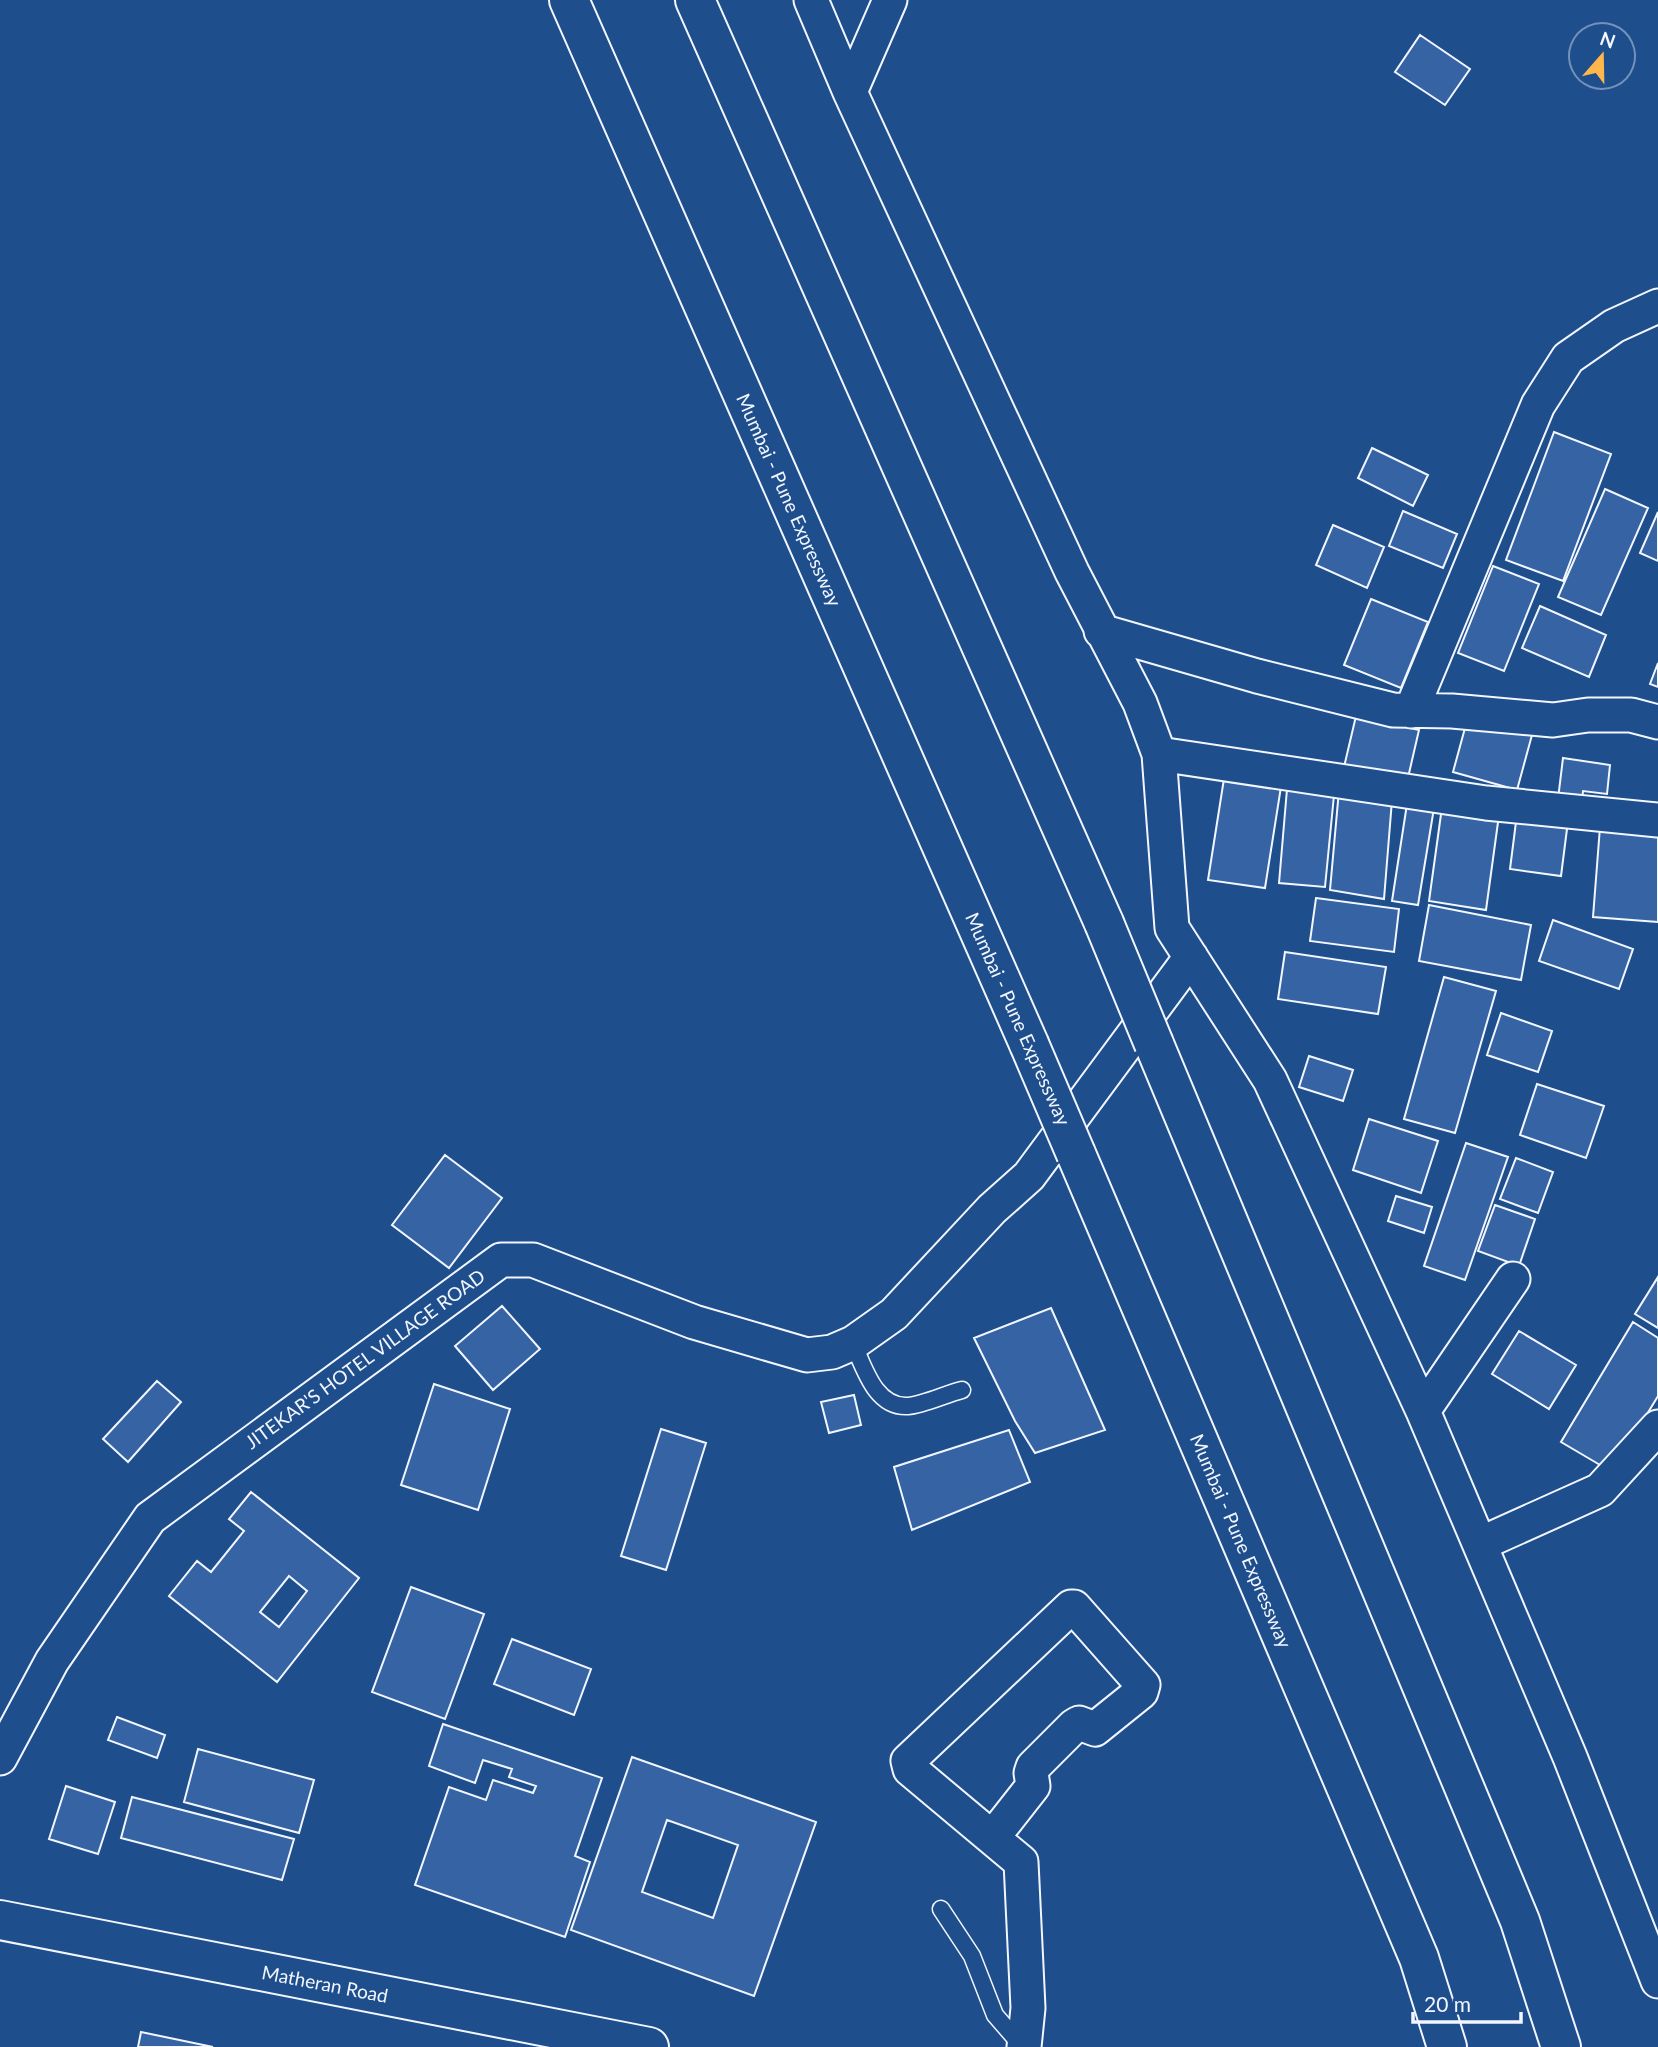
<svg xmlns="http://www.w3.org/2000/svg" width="1658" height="2047" font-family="Lato,sans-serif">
<rect width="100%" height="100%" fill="#1f4e8c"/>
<path fill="#3563a3" stroke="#f2f6ff" stroke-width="2" fill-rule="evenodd" d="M1420,35l50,34 -25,36 -50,-33z
M1554,432l57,22 -48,127 -57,-21z
M1372,448l56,27 -15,31 -55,-28z
M1605,489l43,19 -47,107 -43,-18z
M1403,511l54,23 -14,34 -54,-22z
M1658,512v49l-18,-8z
M1333,525l51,22 -17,41 -51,-23z
M1493,566l46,18 -35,87 -46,-18z
M1371,599l57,23 -27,66 -57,-23z
M1540,606l66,29 -17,42 -67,-29z
M1658,663v24l-8,-3z
M1356,716l63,14 -12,52 -63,-15z
M1468,717l64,18 -15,55 -64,-18z
M1563,758l47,7 -3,29 -24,-3 -1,11 -24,-3z
M1226,766l57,8 -18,114 -57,-8z
M1287,789l47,6 -9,92 -46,-4z
M1339,790l53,10 -8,99 -54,-9z
M1407,804l27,4 -16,97 -26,-4z
M1442,807l57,8 -13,95 -57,-9z
M1517,814l51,7 -7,55 -51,-7z
M1600,827l58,4v91l-65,-5z
M1316,898l83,11 -5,43 -84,-11z
M1429,905l102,20 -10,55 -102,-19z
M1553,920l80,29 -14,40 -80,-28z
M1285,952l101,15 -8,47 -100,-15z
M1444,977l52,14 -41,142 -51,-14z
M1501,1013l51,18 -14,41 -51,-17z
M1309,1056l44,14 -10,31 -44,-14z
M1537,1084l67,22 -18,52 -66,-23z
M1369,1119l69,22 -17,52 -68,-23z
M1466,1143l42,14 -43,123 -41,-14z
M445,1155l57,43 -53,70 -57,-43z
M1516,1158l37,14 -15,41 -38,-14z
M1396,1196l36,11 -8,26 -36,-12z
M1495,1205l40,14 -16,47 -41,-15z
M1658,1277v51l-23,-14z
M502,1306l38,43 -47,41 -38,-44z
M1051,1308l54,122 -70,23 -20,-32 -41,-83z
M1633,1322l25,16v58l-46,76 -51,-30z
M1519,1331l57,34 -27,44 -57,-35z
M157,1381l24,21 -53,60 -25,-23z
M434,1384l76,25 -32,101 -77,-25z
M854,1395l7,30 -32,8 -8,-31z
M661,1429l45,14 -40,127 -45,-14z
M1009,1430l21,52 -118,48 -18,-63z
M251,1492l108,86 -82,104 -108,-86 28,-35 14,11 33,-41 -15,-12zM289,1576l18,15 -28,36 -19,-15z
M411,1587l73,27 -39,105 -73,-27z
M512,1639l79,30 -17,46 -80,-31z
M117,1717l48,18 -8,23 -49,-18z
M443,1724l159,54 -27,78 15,6 -25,75 -150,-52 34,-98 37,13 7,-20 40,13 3,-7 -27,-9 3,-8 -29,-9 -8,23 -46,-17z
M198,1749l116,31 -15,53 -115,-31z
M632,1757l184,65 -62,174 -183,-66zM667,1820l71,25 -25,73 -71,-26z
M66,1786l49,16 -17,52 -49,-15z
M132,1797l162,42 -12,41 -161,-42z
M141,2032l72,15h-75z"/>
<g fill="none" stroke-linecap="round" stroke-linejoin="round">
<g stroke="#f2f6ff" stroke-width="19">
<path id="lane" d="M853,1343c11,24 22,65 55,63 15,-1 38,-12 54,-16
M941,1909l31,47 23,59 26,30"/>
</g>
<g stroke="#f2f6ff" stroke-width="37">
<path id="street" d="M811,0l39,92 222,480 68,131 19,51 13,174 98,152 153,331 147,346 88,224
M850,92l40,-92
M1101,631l156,45 136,34 59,1 101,9 35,-5h43l27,7
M1411,711l127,-306 30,-47 46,-32 44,-20
M1159,754l327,49 172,17
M1423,1411l90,-132
M1480,1544l120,-54 58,-63
M0,1758l52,-97 98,-143 351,-258h32l161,62 113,33 25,-3 21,-9 41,-29 98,-105 37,-33 162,-219
M993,1837l40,-51 -2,-13 2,-6 41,-41 5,-3 16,6 46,-37 2,-7 -69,-78h-3l-163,154 2,8 111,93 7,146 -4,39"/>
</g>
<g stroke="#f2f6ff" stroke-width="42">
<path id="primary" d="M0,1920l649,127"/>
</g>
<g stroke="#f2f6ff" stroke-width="42">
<path id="highway" d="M569,0l460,1044
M695,0l409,923
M1154,1044l366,877 41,126
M1076,1154l343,804 28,89"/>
</g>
<use href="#lane" stroke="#1f4e8c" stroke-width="16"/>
<use href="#street" stroke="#1f4e8c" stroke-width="33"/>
<use href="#primary" stroke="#1f4e8c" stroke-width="38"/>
<use href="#highway" stroke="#1f4e8c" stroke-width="38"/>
<g stroke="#f2f6ff" stroke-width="42" stroke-linecap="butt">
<path id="highway-bridge" d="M1104,923l50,121
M1029,1044l47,110"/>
</g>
<use href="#highway-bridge" stroke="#1f4e8c" stroke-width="38"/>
</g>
<g text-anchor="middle" stroke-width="5" stroke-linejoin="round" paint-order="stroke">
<g font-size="19" fill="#f2f6ff" stroke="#1f4e8c">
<text transform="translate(789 500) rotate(66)" y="7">Mumbai - Pune Expressway</text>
<text transform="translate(1018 1019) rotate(66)" y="7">Mumbai - Pune Expressway</text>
<text transform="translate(365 1359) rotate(-36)" y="7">JITEKAR'S HOTEL VILLAGE ROAD</text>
<text transform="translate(1241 1541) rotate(67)" y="7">Mumbai - Pune Expressway</text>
<text transform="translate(325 1984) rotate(11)" y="7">Matheran Road</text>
</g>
</g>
<g transform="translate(1602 56) rotate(20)"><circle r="33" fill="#1f4e8c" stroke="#7391ba" stroke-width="2"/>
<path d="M0-5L12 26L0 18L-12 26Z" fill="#ffb74d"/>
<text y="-10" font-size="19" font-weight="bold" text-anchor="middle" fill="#f2f6ff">N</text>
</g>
<path d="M1413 2012v10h108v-10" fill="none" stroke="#f2f6ff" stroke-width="3.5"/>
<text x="1424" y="2012" font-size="21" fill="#f2f6ff" stroke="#1f4e8c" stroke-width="5" paint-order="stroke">20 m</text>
</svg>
